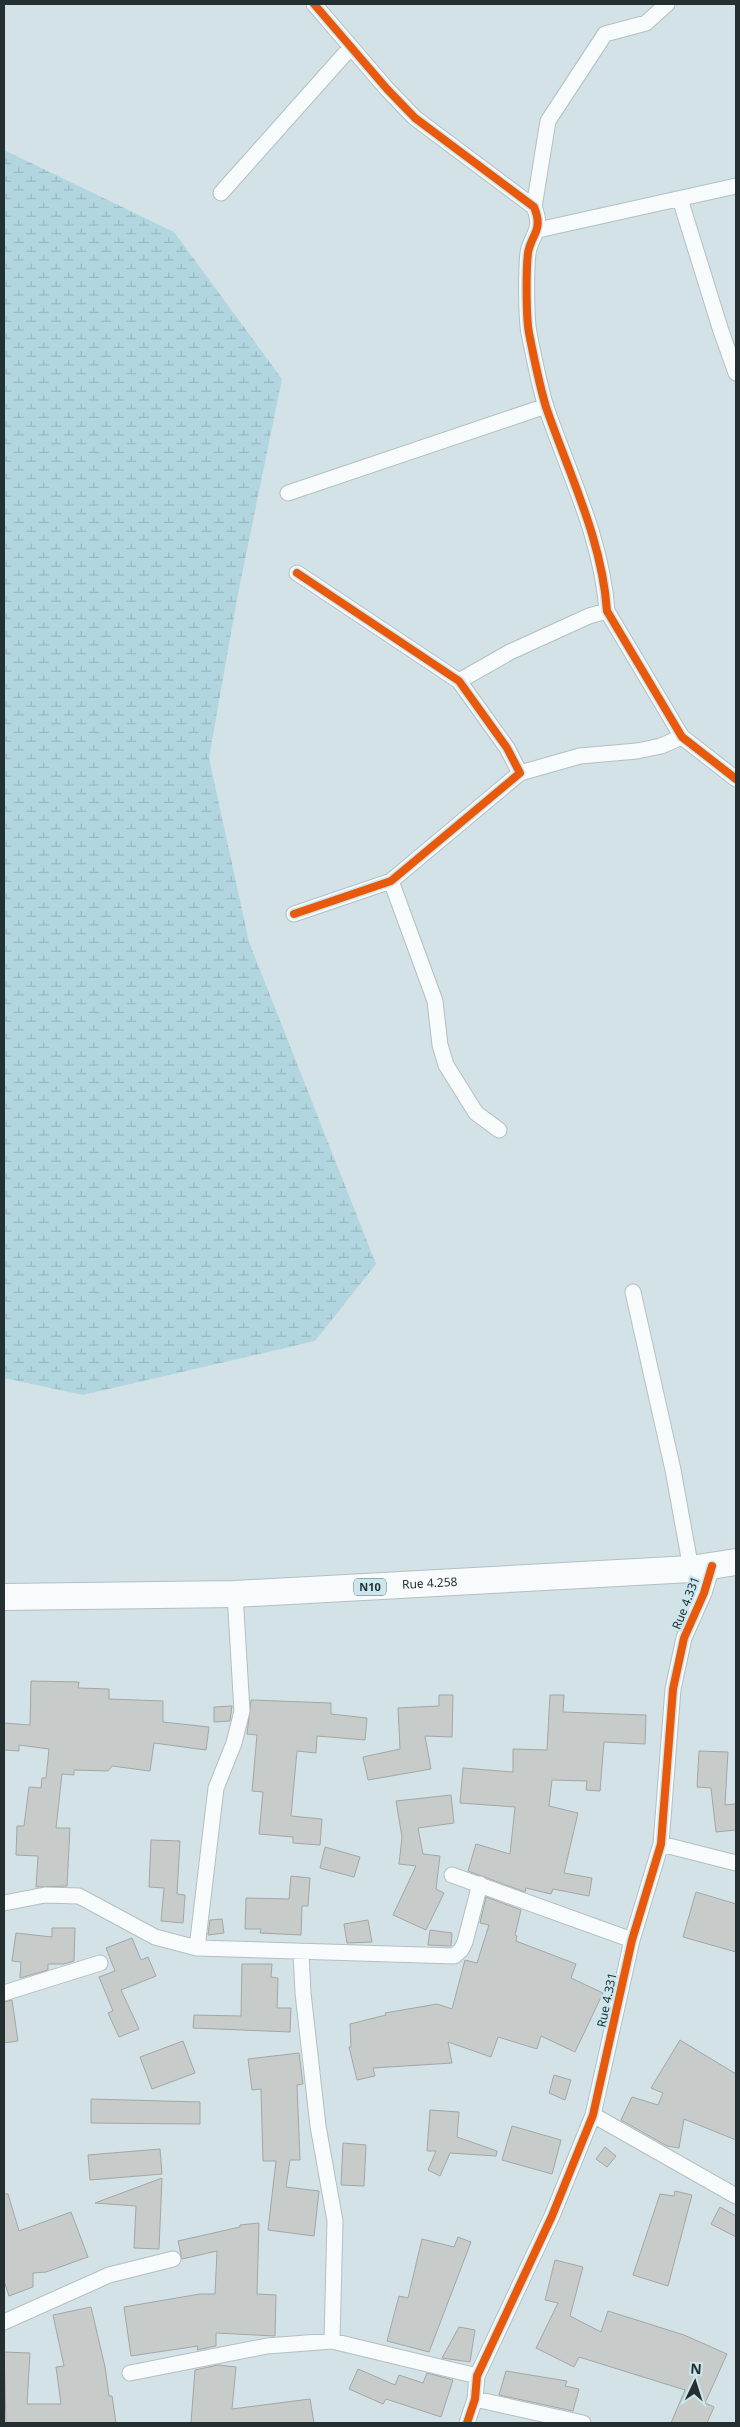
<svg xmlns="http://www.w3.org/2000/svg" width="740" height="2427" font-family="'Noto Sans',sans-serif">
<defs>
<pattern id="wetland-marsh" width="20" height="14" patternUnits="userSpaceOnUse" patternTransform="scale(1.25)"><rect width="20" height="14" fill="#b2d6df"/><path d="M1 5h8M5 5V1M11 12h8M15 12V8" fill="none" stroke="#99b8c0"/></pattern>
</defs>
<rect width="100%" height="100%" fill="#d3e2e6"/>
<path fill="url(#wetland-marsh)" d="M4,150l170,82 108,147 -45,220 -28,159 40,184 127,322 -61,77 -232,54 -79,-17z"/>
<path fill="#c7cbca" stroke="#a3a7a5" d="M31,1681l48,1 -1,6 31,1v10l54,2v21l46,5 -3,23 -52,-7 -4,28 -38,-5 -4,5 -34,-1v5l-12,-1 -6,54h14l-3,58 -31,1 2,-31 -22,-1 1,-29h7l5,-39 12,1 1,-10h4l3,-29 -30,-4v6l-15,-1v-27l26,2z
M439,1695h14l-1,42 -27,-1 6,33 -63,11 -5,-23 37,-8 -2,-41 41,-2z
M550,1695h14l-1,17 83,3 -1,29 -41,-2 -4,49 -14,-1 1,-9 -35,-1 -3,26 29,7 -14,60 28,5 -3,18 -36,-7 -2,5 -25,-6 -1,4 -57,-21 8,-27 34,10 5,-47 -55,-4 3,-35 50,4v-23l34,1z
M251,1700l80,3v11l36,4 -2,22 -48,-4 -1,17 -19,-2 -6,65 31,3 -2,26 -27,-2v-6l-34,-3 4,-42 -11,-1 5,-56 -10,-1z
M232,1706l-2,15 -16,1v-15z
M699,1751l29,1 -3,53 11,-1v26l-20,2 -5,-44 -14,-1z
M451,1795l3,28 -36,5 5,26 17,2 -4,33 8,4 -18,37 -33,-15 23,-49 -17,-2 3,-27 -6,-36z
M151,1840l29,1 -3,53 8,1 -2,28 -22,-2 3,-33 -15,-1z
M325,1847l35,10 -6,20 -34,-9z
M291,1876l19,2 -2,28h-6l-1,29 -41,-2 1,-4h-16l1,-31 43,1z
M696,1892l40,12v48l-53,-15z
M486,1897l35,13 -6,25 2,1 -1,5 60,23 -5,14 32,15 -28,59 -34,-16 -4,13 -39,-12 -7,20 -43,-15 4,21 -79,5 2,8 -18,4 -8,-33h2l-1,-23 36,-9 -1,-2 52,-9 15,5 13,-49 12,3 12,-38 -9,-2z
M222,1919l2,14 -16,2 2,-15z
M368,1920l4,22 -25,1 -3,-19z
M52,1928h23l-1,33 -10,3h-16v6l-28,8 1,-16 -9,-1 4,-28 36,4z
M430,1930l22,3 -1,13 -23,-1z
M132,1938l9,22 7,-3 8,19 -35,14 18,39 -20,8 -11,-24 5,-2 -14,-34 16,-6 -9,-23z
M242,1964h30l-1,13 7,1 -1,30h14l-1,24 -97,-4 1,-13 47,1z
M12,2000l6,41 -14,2v-41z
M680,2040l56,34v66l-52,-21 -5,29 -12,-2 -46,-26 11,-23 26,8 5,-12 -12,-5z
M183,2041l12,32 -43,16 -12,-32z
M299,2053l4,31 -6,1 3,75h-10l-4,27 33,4 -5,45 -46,-6 8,-69h-13l-2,-72 -9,1 -4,-31z
M554,2075l17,5 -6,20 -16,-7z
M91,2099l109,3v22l-109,-1z
M430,2110l29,2 -2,25 40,14 -1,5 -46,-3 -10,23 -12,-6 8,-19h-9z
M512,2126l49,14 -9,34 -50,-14z
M343,2143l23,2 -2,41 -23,-1z
M605,2147l11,9 -9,11 -11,-8z
M160,2149l2,25 -72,6 -2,-25z
M162,2178l-3,71 -25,-1 2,-42 -41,-3z
M675,2191l17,4 -24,91 -35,-11 27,-81 14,2z
M4,2194h4l11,37 52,-19 17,45 -42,15 -13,1v14l-24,9 -5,-15z
M720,2207l16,9v21l-25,-13z
M259,2223l-2,71 19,1 -1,41 -59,-3v13l-19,4 1,-4 -67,10 -7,-49 76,-13h15l2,-43 -35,8 -4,-18 62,-14v-2z
M458,2237l13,5 -42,110 -42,-11 12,-45 9,2 14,-59 32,8z
M555,2260l28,7 -13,49 31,16 7,-21 76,24 43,19 -22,49 9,4 -7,16h-36l14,-33 -106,-33 -5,10 -38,-19 22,-45 -13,-3z
M91,2307l14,60 4,29h3l4,27h-110l-2,-71 26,1 -3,51h34l-5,-37 8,-1 -11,-51z
M459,2327l16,3 -5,32 -28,-4z
M218,2365l18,2 -4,42 78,-10 4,24h-123l4,-53z
M358,2369l37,16 4,-10 24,8 4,-10 26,7 -12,37 -55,-18 -3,5 -34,-15z
M506,2371l61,10 -2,5 14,3 -6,22 -74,-16z"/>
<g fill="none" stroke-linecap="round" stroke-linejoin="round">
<g stroke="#b3bfc2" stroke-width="17">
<path id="street" d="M314,4l73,85 28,29 119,89c10,24 -3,27 -6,46 -2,17 -2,64 1,80 5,25 10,51 17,74 23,67 56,132 61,204l75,126 54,42
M221,193l130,-146
M680,199l41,132 15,42
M534,207l14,-86 57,-87 41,-11 21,-19
M538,230l198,-44
M288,493l258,-87
M459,681l51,-29 79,-36 18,-5
M520,773l60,-17 57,-5 24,-5 21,-9
M391,881l44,120 5,44 6,20 30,48 23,17
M294,914l97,-33 129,-108 -13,-25 -48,-67 -162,-108
M633,1292l40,178 18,99
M661,1844l75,19
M452,1875l180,65
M4,1903l41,-8 34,1 76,41 42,11 257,8 7,-6 4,-8 15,-58
M197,1948l19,-160 18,-45 8,-32 -7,-117
M301,1952l2,41 15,133 17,95 -3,120
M4,1993l96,-30
M593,2115l143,81
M4,2322l105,-47 64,-16
M130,2373l137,-27 65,-5 145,35
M475,2399l108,24
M467,2423l8,-24 2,-23 75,-160 41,-101 39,-175 29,-96 12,-155 11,-51 20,-45 8,-27"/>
</g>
<g stroke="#b3bfc2" stroke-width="28">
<g id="highway">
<path id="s1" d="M4,1597l231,-3 456,-25 45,-7"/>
</g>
</g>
<use href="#street" stroke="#f8fbfb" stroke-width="15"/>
<use href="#highway" stroke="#f8fbfb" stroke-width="26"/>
<g stroke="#cbe7ee" stroke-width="11">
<path id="cycleway" d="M314,4l73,85 28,29 119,89c10,24 -3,27 -6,46 -2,17 -2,64 1,80 5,25 10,51 17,74 23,67 56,132 61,204l75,126 54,42
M294,914l97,-33 129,-108 -13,-25 -48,-67 -162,-108
M467,2423l8,-24 2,-23 75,-160 41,-101 39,-175 29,-96 12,-155 11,-51 20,-45 8,-27"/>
</g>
<use href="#cycleway" stroke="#e8590c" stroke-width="8"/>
</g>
<g text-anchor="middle" stroke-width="4.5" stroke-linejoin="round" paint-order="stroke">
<rect fill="#cbe7ee" stroke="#56666a" stroke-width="1" x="354" y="1578.5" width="32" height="17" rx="4"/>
<g font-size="11" font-weight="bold" fill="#242f32">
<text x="370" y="1591">N10</text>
</g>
<g font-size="12" fill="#242f32" stroke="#cbe7ee">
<text dy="4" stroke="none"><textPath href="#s1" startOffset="426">Rue 4.258</textPath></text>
<text transform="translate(686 1603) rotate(-69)" y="4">Rue 4.331</text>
<text transform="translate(607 2000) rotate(-78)" y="4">Rue 4.331</text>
</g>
</g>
<rect width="740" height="2427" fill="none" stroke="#242f32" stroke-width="10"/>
<g transform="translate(695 2382) rotate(4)" stroke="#cbe7ee" stroke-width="4" paint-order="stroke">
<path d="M0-4L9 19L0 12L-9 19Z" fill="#242f32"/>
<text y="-8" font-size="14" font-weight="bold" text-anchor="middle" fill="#242f32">N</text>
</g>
</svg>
